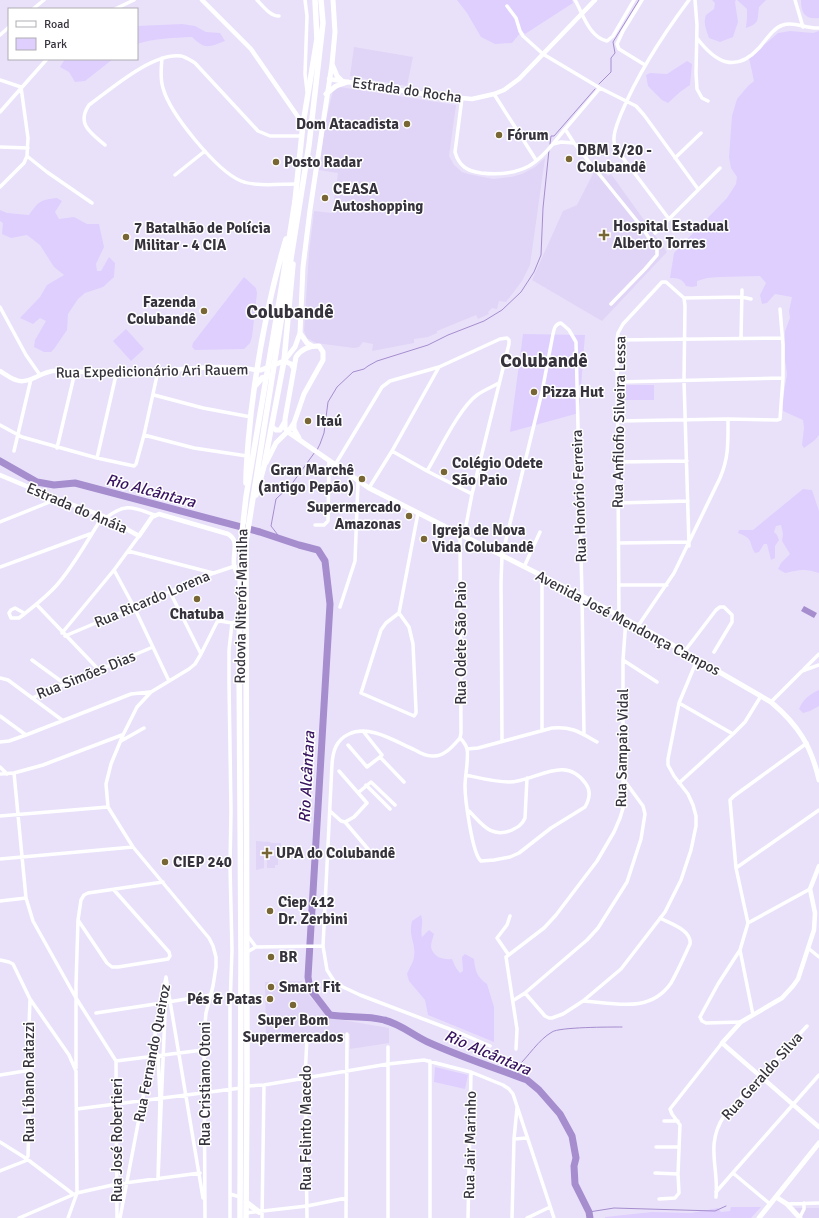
<svg xmlns="http://www.w3.org/2000/svg" width="819" height="1218" font-family="Signika,sans-serif">
<rect width="100%" height="100%" fill="#e9e1fa"/>
<path fill="#e0d5f6" d="M354,47l59,10 -6,29 -57,-10z
M340,87l116,18 -7,51 5,9 8,7 6,2 25,5 18,-2 11,-3 13,-7 10,-9 -15,107 -8,16 -16,21 -7,-1 -2,8 -5,-1 -4,4 1,2 -11,5 -2,-4 -39,16v2l-9,4 -14,2v4l-42,8 1,-7 -10,-2 -4,5 -5,1 -38,-5 -9,-5 -3,-7 5,-78 5,-42 18,2 6,-40 -19,-3 6,-47 8,-32z
M598,164l10,12 3,-2 56,78 -65,69 -70,-41 31,-69 14,-6z
M256,841l14,1 1,1h10v6h-3v16h-3v3h-8v-10h-3v10l-8,2z
M302,981l1,5 7,11 21,21 58,10v15l-39,6v-15h-84l-1,-52z
M791,1208h28v10h-19z"/>
<path fill="#dfcffe" d="M457,0h115l1,3 -48,31 -3,-3 -10,12 -17,1 -14,-7 -14,-24z
M712,0h24l-1,2 3,20 -5,15 -13,5 -11,-4c-3,-9 -6,-14 -3,-23l8,-6 1,-6z
M737,0h29l-7,7c-2,14 1,16 -13,21l1,-11v-8z
M801,0h18v18c-14,2 -18,-5 -18,-18z
M182,24l13,2 11,6 14,1 5,8c-16,6 -20,9 -33,-4 -19,1 -37,1 -55,7v-18z
M790,31l23,2 6,-2v404l-4,5 -11,8 -2,-3 2,-17 -1,-8 -20,-9 -1,-7 5,-30 -2,-14v-29l5,-13 -1,-7 3,-14 -17,-3 -8,9 -5,1 -2,-9 6,-12 -6,-7 -40,1 -13,1 -10,3v5l-5,1 -6,-1c-4,-8 -9,-8 -16,-8l4,-25 53,-55 9,-14 1,-7 -6,-9 -2,-11 3,-41 5,-17 11,-13 6,-5 -5,-23 29,-25z
M65,59h48l-28,22 -10,1 -6,-10 -9,-5z
M687,61l5,3 -2,21 -10,7 -12,11 -6,-3 -14,-14 -2,-11 4,-2 17,1z
M57,198l5,3 -7,11 4,7 15,-2 13,7h12l5,23 -8,17 1,7h4l8,-14 6,6 -1,14 -11,10 -18,6 -7,6 -10,15 -1,16 -13,19 -3,3h-7l-10,-5 1,-7 11,-19 -6,-3 -7,6 -13,-6 20,-21 7,-12 17,-10 -10,-8 -14,-22 -13,-10 -16,3 -9,-4 1,-11 -3,-2v-11l7,3 22,2c10,-14 11,-15 28,-17z
M244,277l12,11 1,5 -5,44 -2,6 -6,6 -49,1 -3,-3 1,-4z
M126,329l18,20 -13,12 -18,-20z
M523,334l62,1 -6,78 -69,19z
M622,385h32v15h-32z
M803,489l9,1 7,21v62c-14,-5 -20,-3 -34,0l-7,-4 3,-6 9,-9 -8,-13 1,-7 -2,-9 -5,1 -2,6 3,3 2,5 -4,6v12l-4,2 -4,-16h-3l-5,8 -4,1c-7,-12 -1,-14 -17,-20l1,-3h14z
M819,690v16l-9,5 -7,2 -4,-4c4,-10 11,-15 20,-19z
M421,915c3,8 -1,14 1,22l7,-7 5,4c-1,3 -3,9 -3,13 2,10 12,13 21,12l4,9 4,5 3,-2 -1,-14 3,-3 9,5c1,12 3,18 13,25l7,23v35l-66,-27 -3,-15 -16,-19 -2,-7c2,-6 7,-12 7,-18 2,-14 -6,-19 -2,-35z
M435,1067l33,8 -3,14 -31,-7z
M731,1207h30l-10,11h-146v-1l47,-5 39,1 27,-5 3,4 9,-1z"/>
<path fill="#a58dce" d="M804,606l13,7 -3,5 -13,-7z"/>
<g fill="none" stroke-linecap="round" stroke-linejoin="round">
<path stroke="#a58dce" stroke-width="1" d="M599,84l12,-12v-14l4,-5 -2,-11 26,-42
M550,144l1,-8h3l41,-47
M317,450l3,-6 4,-11 4,-31 9,-15 16,-15 11,-3 4,-3 9,-5 51,-16 20,-10 36,-14 18,-11 19,-18 13,-20 7,-17 2,-47 6,-58
M281,539l-10,-13 5,-27 15,-14 24,-33
M519,1077l-2,-10c12,-11 21,-27 35,-35 7,-5 58,-5 70,-5
M589,1212l25,-4 101,3 11,-5"/>
<path stroke="#a58dce" stroke-width="7" d="M0,461l37,21 17,3 21,-2 185,49 39,13 19,5 7,11 5,43 -22,373 2,12 20,26c18,3 36,0 54,5 17,4 30,16 46,23 31,14 65,25 97,37l12,10 21,24 12,22 4,22 -2,8 1,18 14,28 1,6"/>
<path stroke="#fff" stroke-width="3.5" d="M257,0c6,6 13,16 22,16
M305,0l2,16 -2,58 2,17
M575,0c8,14 14,37 32,41l6,-5 21,-36
M642,0l-19,31 -6,13 2,5 26,16
M695,0l2,25 -1,48 1,16 5,9 6,3
M795,0l8,27
M507,6l9,12 4,13 3,5 20,18 57,34 36,18 8,9 54,74
M33,9l11,-9
M115,9l19,-9
M0,35l9,-8
M697,38c18,24 38,36 62,10 7,-8 14,-20 24,-23 11,-4 24,4 36,3
M162,58c-1,10 -2,21 1,30 7,26 54,83 78,93 15,6 39,3 55,3
M0,80l21,7
M21,87l7,51 -1,18 20,16 45,31
M494,94l42,66
M462,98l-7,54c4,14 12,19 26,21 17,2 33,1 48,-7 15,-9 26,-25 37,-38 11,-13 23,-27 34,-40
M0,112l47,-53
M565,129l9,14 67,83 16,24v5l-12,14 -34,35
M553,144l8,-2 13,1
M105,145c-14,-12 -29,-21 -16,-40 22,-16 64,-53 92,-49 5,1 9,4 14,7l63,68 12,5h32
M0,147l28,1
M675,158l26,-25
M175,175l30,-24
M0,187l24,-24 3,-7
M669,219l-52,-69c-1,-3 -3,-6 -3,-9 -1,-9 4,-19 7,-27 17,-41 41,-78 68,-114
M655,233l65,-65
M684,298l58,-1 9,2
M0,307l26,48 14,20
M741,338l1,-48
M617,340l165,-2
M618,382l165,-4
M542,392l35,5
M154,395l49,13 48,9
M618,421l110,-2 49,1 3,-1 3,-41v-33l-3,-36
M0,425l22,12 75,21 37,8 2,-2 8,-29 14,-64
M144,435l50,13 53,8
M57,448l18,-76
M14,451l17,-72
M392,451l35,20 45,23
M97,458l19,-83
M618,462l69,-1
M335,465l47,-78 8,-6 49,-14 61,-28 7,-1 2,2v4l-37,150 -8,42
M427,471c12,-20 33,-64 50,-76 7,-5 15,-8 22,-12
M369,488l23,-37 47,-84
M618,503l70,-2
M106,518c20,-16 28,-10 49,-3
M0,522l57,-23
M315,525h9l4,-4 1,-61
M460,534l1,199 -1,5c3,3 6,7 7,11 2,8 -2,27 -2,37 0,12 7,68 16,75l13,-1 16,-3 9,-4 32,-25 34,-21c4,-7 6,-16 1,-23 -21,-31 -51,-2 -77,-2 -14,0 -29,-4 -43,-7
M619,543l69,-1
M128,551l85,22
M0,567l90,-33
M524,567l16,-35
M114,570l20,37 35,74
M542,576v155
M619,585h48
M170,592l31,62
M37,605l62,65
M340,607l15,-46 3,-79
M24,613l-9,-5 -4,2 -2,3 2,5h8c13,-10 26,-20 37,-32 18,-20 32,-47 47,-70
M399,613l10,14 4,17 3,66v3l-2,3 -53,-23 20,-63 5,-7z
M399,613l19,-100
M619,615l-2,-275 1,-7 5,-9 39,-42h4l18,16 1,8 -1,74 5,166
M638,626l36,-53 46,-95c9,-21 8,-36 8,-59
M62,633l52,-63 25,-34
M65,636l149,-63 21,-7
M684,652l32,-42 4,-3h4l8,8v7l-18,30
M32,660l33,24
M623,660l34,22
M804,669l15,-15
M0,678l8,2 54,40
M32,698l121,-51
M771,702l31,-31 17,-6
M679,703l54,31
M0,716l26,19
M460,738c-7,8 -16,19 -28,18 -5,0 -12,-3 -17,-6 -19,-8 -45,-26 -66,-16 -13,6 -16,17 -17,30l-9,182 4,24 7,11 9,6 17,8 100,38 30,13
M121,741l23,-13
M502,741l-1,-159 1,-26 40,-164 11,-58c1,-5 2,-10 8,-11l8,7 7,12 6,254 2,138
M0,742l9,-1 17,-6 105,-41 19,-2
M348,745l19,22 13,-10 2,-2 -19,-24
M467,749l11,-1 74,-20c20,-2 29,5 45,14
M380,757l24,25
M0,767l7,7
M14,773l12,125 7,23 43,77 40,63
M0,774l14,-1 29,-8 79,-30
M679,783l54,-49 12,-12 16,-26
M366,785l24,24
M359,792l12,-10 24,23
M330,811l11,10 4,1 9,-5 13,-14 -28,-32
M469,811c13,13 22,28 43,19 6,-3 10,-5 13,-12l2,-40
M0,816l108,-9
M345,822l23,27
M0,859l133,-12
M736,868l83,-58
M0,901l26,-3
M78,920l29,43 5,4h6l50,-8 2,-3 -1,-4 -55,-62
M748,923l62,-34
M247,935l9,12
M808,948l11,9
M740,950l-22,34 -18,33 2,4 4,2 35,-1
M247,952l9,-5 67,-1
M508,954l-11,-16 10,-13 3,-9
M0,960l9,2 4,2 17,35 39,56 7,16 1,122 -9,25
M525,993l20,23 4,2h3l11,-4 20,-13 38,-32 44,-57 16,-32 10,-30 5,-24v-10l-3,-11 -5,-11 -14,-18 -6,-11v-6l11,-56 18,-43
M514,1000l11,-7 62,-53 11,-12 29,-46 14,-43 4,-25 -2,-8 -19,-26
M583,1001c31,2 67,13 88,-18 7,-12 13,-26 19,-39 2,-14 -19,-20 -30,-26
M168,1002l43,-7
M96,1013l66,-10
M753,1015l-13,-65 8,-27 -12,-55 -6,-68 4,-4 73,-53
M307,1038l-2,39 2,141
M516,1049l1,-20 -11,-72 38,-29 12,-13 41,-54 17,-29 6,-14 4,-13 -1,-26v-119l3,-41
M158,1055l2,43 -2,81 8,-189
M116,1061l1,157
M116,1061l87,-11
M76,1068v-83l2,-65 3,-20 3,-5 4,-2 75,-11
M0,1075l31,-5
M247,1086l17,-1 124,-21 36,-4 47,12 32,13 6,4 4,5 41,124
M77,1109l164,-21
M664,1121h14
M514,1139l13,-1
M0,1142l27,17 46,35
M656,1147h23
M0,1171l25,-10 3,-5 3,-102 -2,-28 1,-26
M655,1173l23,1
M733,1173l37,31
M716,1192l103,-117
M230,1194l10,3
M716,1197c3,-30 -11,-52 8,-81l83,-90
M659,1199l16,-1 4,-5 -1,-19 2,-49 -8,-11 -2,-5 52,-66
M787,1204l32,-1
M246,1213l61,-7 39,-8
M800,1217l4,-8v-6
M19,1218l58,-25 40,-9 83,-11
M120,1218l46,-241 37,221
M205,1218l-1,-184 2,-21 7,-27 3,-19v-10l-3,-11 -4,-8 -76,-91 -12,-19 -13,-21 -2,-23 5,-20 12,-29 14,-28 14,-15 38,-23 6,-5 6,-10 16,-32 3,-1 12,2 8,-3
M230,1218v-211l2,-57 -2,-84 1,-55 -2,-128v-33l3,-27
M262,1218l2,-133
M346,1218l1,-184
M388,1218v-171
M430,1218v-157
M468,1218l3,-146
M512,1218l2,-79 3,-31
M527,1218l23,-11"/>
<path stroke="#fff" stroke-width="4.5" d="M202,0l49,49 52,75
M329,79l101,16 42,4 22,-5 10,-4 15,-11 76,-79
M0,371c5,3 10,7 16,9 12,5 25,-8 37,-9 21,-2 43,4 64,3 46,-1 93,-12 139,-4
M0,475l57,24 46,17 36,20 13,-19 7,-3 69,20c16,9 -3,28 12,43
M819,866l-9,23 5,24 -1,17 -16,49 -5,7 -11,12 -41,24 -19,21 97,84"/>
<path stroke="#fff" stroke-width="5" d="M332,64l5,12 5,5
M326,94l10,-8 12,-4
M300,333l7,10 5,3
M284,361l7,3 3,5
M256,370h5l23,-9 11,-14 5,-14 3,-66 7,-57 22,-146 3,-32 -2,-32
M272,427l4,3h4l4,-7
M299,438l-5,-9v-6l10,-29 19,-34v-8l-4,-6c-9,0 -18,3 -23,11l-11,62v9l3,4 81,56 213,108 75,40 114,66c27,23 40,43 48,78
M266,463l10,-20 14,-14 4,-6
M776,1197l11,7 13,14
M759,1218l60,-75"/>
<path stroke="#fff" stroke-width="5.5" d="M255,386l7,-8 8,-2
M246,483c0,-24 3,-47 5,-70 7,-59 18,-117 35,-174
M256,495l8,-29 20,-105 9,-97
M246,1202l13,10
M240,1218l1,-259 -2,-308 2,-109 5,-45 35,-207 14,-89 8,-77 14,-85 -2,-39
M246,1218l1,-132 -1,-544 63,-397 14,-122 -2,-23"/>
</g>
<g fill="#786735" stroke="#fff" stroke-width="1.5">
<circle cx="407" cy="124" r="4"/>
<circle cx="499" cy="135" r="4"/>
<circle cx="569" cy="159" r="4"/>
<circle cx="276" cy="162" r="4"/>
<circle cx="325" cy="198" r="4"/>
<path d="M602 229h4v4h4v4h-4v4h-4v-4h-4v-4h4z"/>
<circle cx="126" cy="237" r="4"/>
<circle cx="204" cy="311" r="4"/>
<circle cx="534" cy="392" r="4"/>
<circle cx="308" cy="421" r="4"/>
<circle cx="444" cy="472" r="4"/>
<circle cx="362" cy="479" r="4"/>
<circle cx="409" cy="516" r="4"/>
<circle cx="424" cy="539" r="4"/>
<circle cx="197" cy="599" r="4"/>
<path d="M265 847h4v4h4v4h-4v4h-4v-4h-4v-4h4z"/>
<circle cx="165" cy="862" r="4"/>
<circle cx="270" cy="911" r="4"/>
<circle cx="271" cy="957" r="4"/>
<circle cx="271" cy="987" r="4"/>
<circle cx="270" cy="999" r="4"/>
<circle cx="293" cy="1005" r="4"/>
</g>
<g text-anchor="middle" stroke-width="3" stroke-linejoin="round" paint-order="stroke">
<g font-size="15" fill="#37333d" stroke="#fff">
<text transform="translate(407 90) rotate(8)" y="5">Estrada do Rocha</text>
<text transform="translate(152 371) rotate(-1)" y="5">Rua Expedicionário Ari Rauem</text>
<text transform="translate(619 422) rotate(-89)" y="5">Rua Anfilofio Silveira Lessa</text>
<text transform="translate(579 496) rotate(-92)" y="5">Rua Honório Ferreira</text>
<text transform="translate(77 508) rotate(23)" y="5">Estrada do Anáia</text>
<text transform="translate(152 599) rotate(-23)" y="5">Rua Ricardo Lorena</text>
<text transform="translate(241 606) rotate(-89)" y="5">Rodovia Niterói-Manilha</text>
<text transform="translate(628 623) rotate(28)" y="5">Avenida José Mendonça Campos</text>
<text transform="translate(461 643) rotate(-90)" y="5">Rua Odete São Paio</text>
<text transform="translate(86 675) rotate(-22)" y="5">Rua Simões Dias</text>
<text transform="translate(622 748) rotate(-89)" y="5">Rua Sampaio Vidal</text>
<text transform="translate(152 1053) rotate(-79)" y="5">Rua Fernando Queiroz</text>
<text transform="translate(762 1076) rotate(-48)" y="5">Rua Geraldo Silva</text>
<text transform="translate(29 1082) rotate(-90)" y="5">Rua Líbano Ratazzi</text>
<text transform="translate(205 1084) rotate(-90)" y="5">Rua Cristiano Otoni</text>
<text transform="translate(306 1128) rotate(-90)" y="5">Rua Felinto Macedo</text>
<text transform="translate(117 1140) rotate(-90)" y="5">Rua José Robertieri</text>
<text transform="translate(470 1145) rotate(-89)" y="5">Rua Jair Marinho</text>
</g>
<g font-size="15" font-weight="bold" fill="#37333d" stroke="#fff" text-anchor="start">
<text x="399" y="129" text-anchor="end">Dom Atacadista</text>
<text x="507" y="140">Fórum</text>
<text x="577" y="155">DBM 3/20 -<tspan x="577" dy="17">Colubandê</tspan></text>
<text x="284" y="167">Posto Radar</text>
<text x="333" y="194">CEASA<tspan x="333" dy="17">Autoshopping</tspan></text>
<text x="613" y="231">Hospital Estadual<tspan x="613" dy="17">Alberto Torres</tspan></text>
<text x="134" y="233">7 Batalhão de Polícia<tspan x="134" dy="17">Militar - 4 CIA</tspan></text>
<text x="196" y="307" text-anchor="end">Fazenda<tspan x="196" dy="17">Colubandê</tspan></text>
<text x="542" y="397">Pizza Hut</text>
<text x="316" y="426">Itaú</text>
<text x="452" y="468">Colégio Odete<tspan x="452" dy="17">São Paio</tspan></text>
<text x="354" y="475" text-anchor="end">Gran Marchê<tspan x="354" dy="17">(antigo Pepão)</tspan></text>
<text x="401" y="512" text-anchor="end">Supermercado<tspan x="401" dy="17">Amazonas</tspan></text>
<text x="432" y="535">Igreja de Nova<tspan x="432" dy="17">Vida Colubandê</tspan></text>
<text x="197" y="619" text-anchor="middle">Chatuba</text>
<text x="276" y="858">UPA do Colubandê</text>
<text x="173" y="867">CIEP 240</text>
<text x="278" y="907">Ciep 412<tspan x="278" dy="17">Dr. Zerbini</tspan></text>
<text x="279" y="962">BR</text>
<text x="279" y="992">Smart Fit</text>
<text x="262" y="1004" text-anchor="end">Pés &amp; Patas</text>
<text x="293" y="1025" text-anchor="middle">Super Bom<tspan x="293" dy="17">Supermercados</tspan></text>
</g>
<g font-size="16" font-style="italic" fill="#381360" stroke="#fff">
<text transform="translate(151 490) rotate(15)" y="6">Rio Alcântara</text>
<text transform="translate(306 777) rotate(-87)" y="6">Rio Alcântara</text>
<text transform="translate(488 1052) rotate(23)" y="6">Rio Alcântara</text>
</g>
<g font-size="19" font-weight="bold" fill="#37333d" stroke="#fff">
<text x="290" y="318">Colubandê</text>
<text x="544" y="367">Colubandê</text>
</g>
</g>
<rect x="8" y="8" width="130" height="52" fill="#ffffff" stroke="#afadb1"/>
<rect x="16" y="21" width="20" height="6" fill="#ffffff" stroke="#afadb1"/>
<text x="44" y="28" font-size="12" fill="#37333d">Road</text>
<rect x="16" y="38" width="20" height="12" fill="#dfcffe" stroke="#afadb1"/>
<text x="44" y="48" font-size="12" fill="#37333d">Park</text>
</svg>
